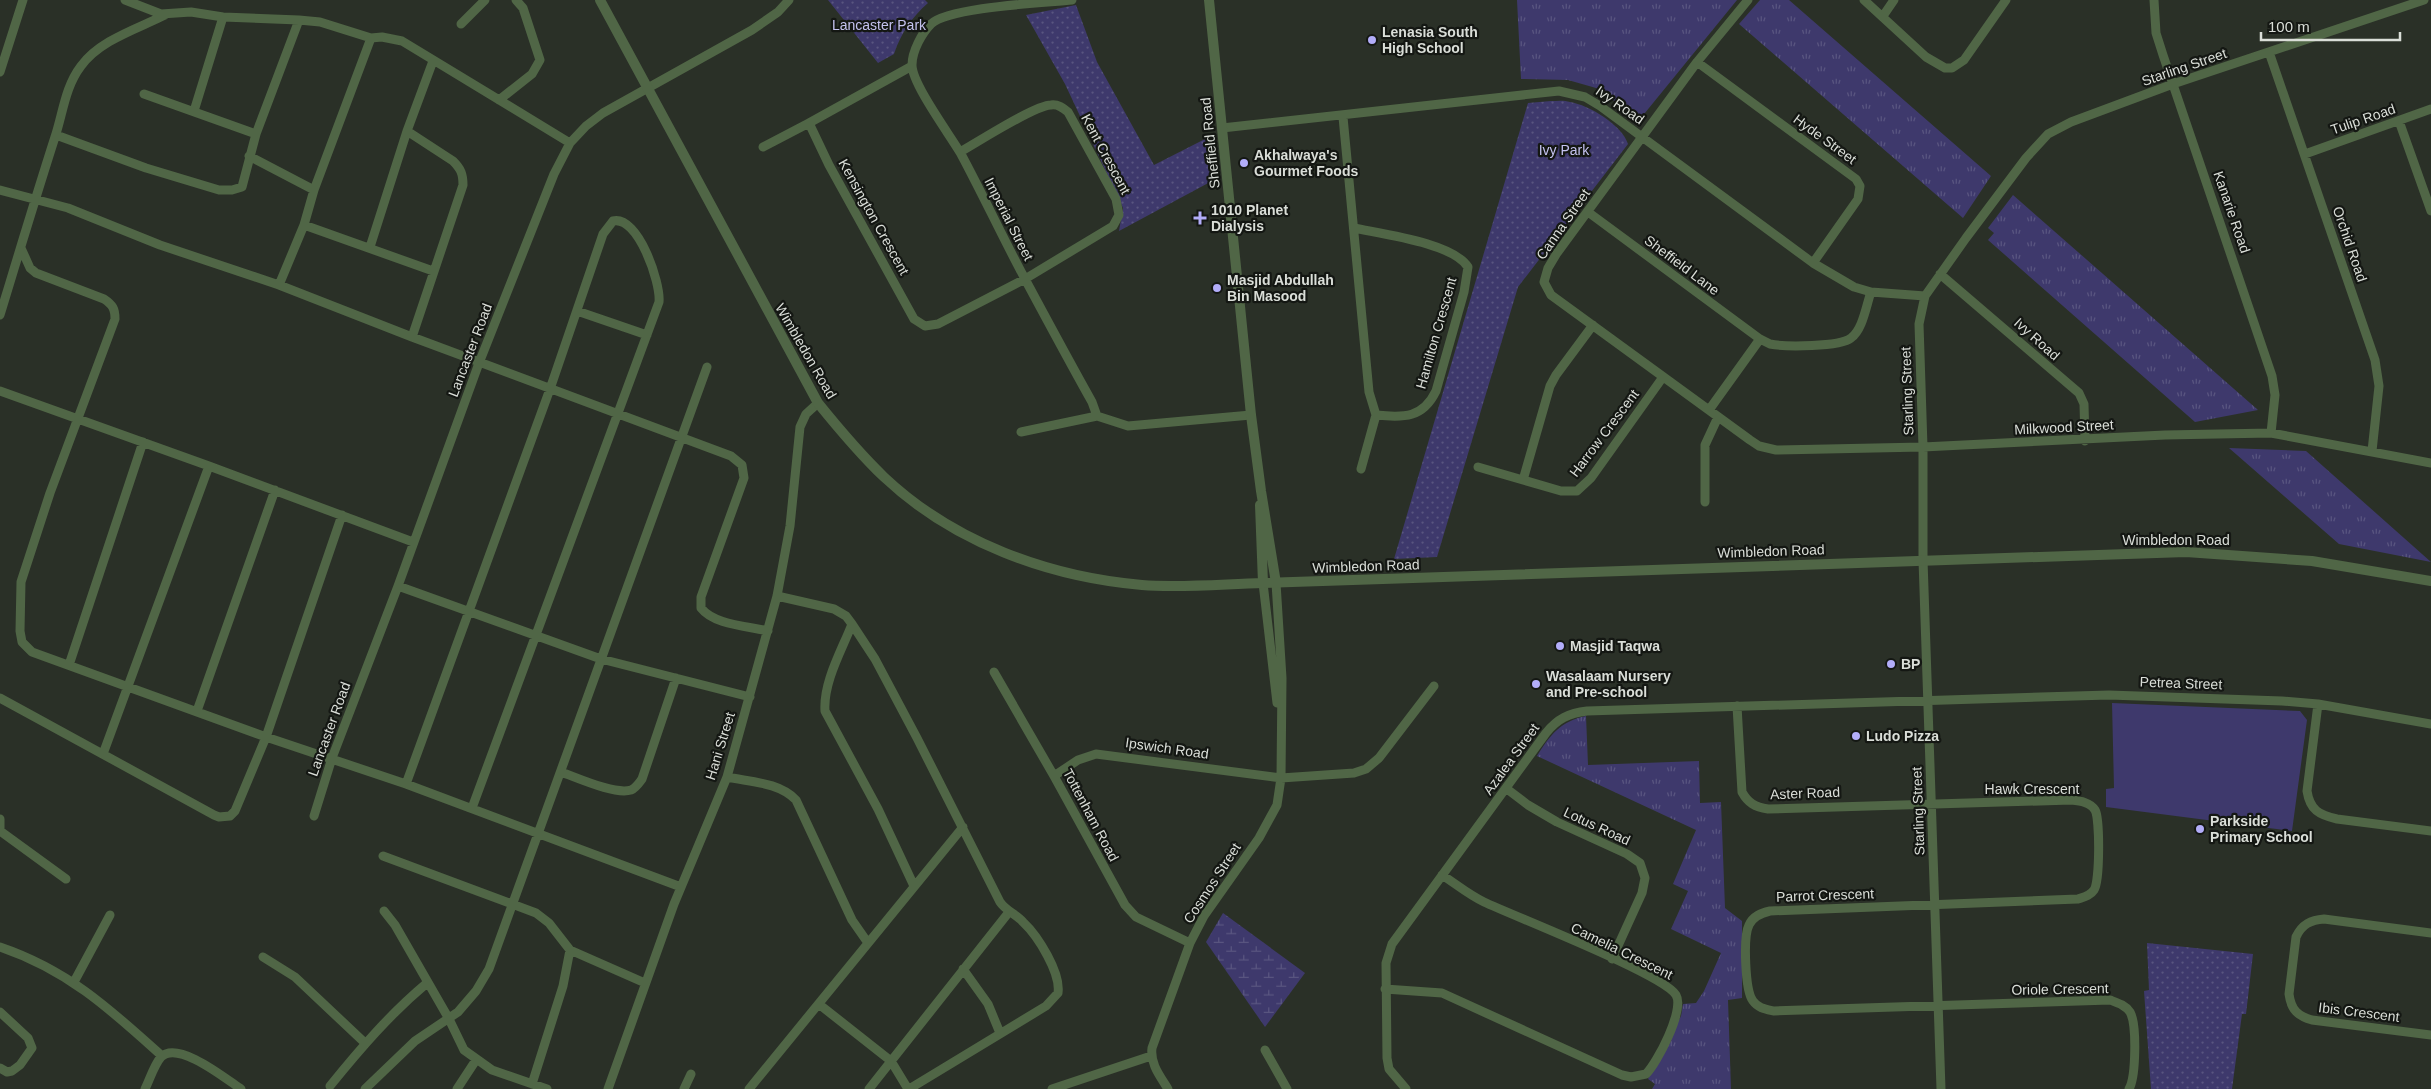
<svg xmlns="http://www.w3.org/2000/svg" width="2431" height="1089" font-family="Arial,sans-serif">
<defs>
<pattern id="grass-tufts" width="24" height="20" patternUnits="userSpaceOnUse" patternTransform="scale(1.25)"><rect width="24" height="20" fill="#3e396c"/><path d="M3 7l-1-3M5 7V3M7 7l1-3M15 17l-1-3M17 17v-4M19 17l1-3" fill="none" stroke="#595580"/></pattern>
<pattern id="wetland-marsh" width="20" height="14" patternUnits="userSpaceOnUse" patternTransform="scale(1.25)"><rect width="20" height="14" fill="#3e396c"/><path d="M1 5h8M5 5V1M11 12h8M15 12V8" fill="none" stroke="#595580"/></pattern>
<pattern id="park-dots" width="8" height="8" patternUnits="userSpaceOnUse" patternTransform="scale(1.25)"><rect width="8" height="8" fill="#3e396c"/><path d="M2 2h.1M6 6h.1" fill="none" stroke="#595580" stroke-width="1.8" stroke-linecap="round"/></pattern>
</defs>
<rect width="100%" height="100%" fill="#2a3027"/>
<path fill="url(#grass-tufts)" d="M1517,0h220l-97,119 -44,-31 -28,-8 -47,-1z
M1760,0h29l202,176 -28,42 -224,-194z
M2013,195l245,215 -63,12 -207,-182 6,-7 -6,-5z
M2229,448l77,3 125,111 -92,-18z
M1586,716l2,49 111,-4 1,42 21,-1 4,106 17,13v77l-14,2 3,89h-79l3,-5 -7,-5 33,-63 2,-12 13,-1 8,-12 17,-38 -50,-24 17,-38 -15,-7 23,-54 -159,-74c13,-21 24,-35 49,-40z"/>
<path fill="url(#wetland-marsh)" d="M1223,913l82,60 -40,54 -59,-85z"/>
<path fill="url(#park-dots)" d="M828,0h97l3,3c-16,14 -27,30 -34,51l-16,9z
M1076,5l21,57 57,103 53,-27 5,43 -93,50 4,-23 -58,-124 -39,-69z
M1551,101c6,0 13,-1 19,1 19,3 52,23 58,42l-110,143 -81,270 -43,2 134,-456z
M2147,943l106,11 -7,60h-4l-10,75h-81l-7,-98 5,-1z"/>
<path fill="#3e396c" d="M2112,703l188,8 7,9 -15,111 -186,-24v-18l8,-1z"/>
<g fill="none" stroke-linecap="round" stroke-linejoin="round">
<path stroke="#506646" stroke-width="9" d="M125,0l36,14 30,-2 32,5 76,3 21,2 51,16 11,-1 20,4 168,102
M1072,0c-29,3 -123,7 -141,24 -9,9 -19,27 -19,41 0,19 38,70 49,89 22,41 42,84 64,125 22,41 44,82 67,123l5,14 31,10 123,-11
M1748,0l-51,62 -140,191 -9,15 -4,14 7,13 199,145 9,6 17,4 147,-3 242,-12 106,-2 160,30
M1864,0l62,57 19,11h7l12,-8 42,-60
M2154,0l2,33 7,22 109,321 3,19 -4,38
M1883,16l11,-16
M461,24l24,-24
M2269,52l106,308 4,26 -7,65
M1697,62l159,117 4,7 -2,13 -45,64
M912,66l-103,57 20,42 85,154 11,7 13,-2 87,-45 88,-53 6,-11 -3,-16 -48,-87c-5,-4 -10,-8 -17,-7 -16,0 -73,37 -91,47
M0,72l23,-72
M144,94l112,40
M499,100l33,-26 8,-14 -17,-52 -7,-8
M194,111l29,-94
M1343,117l26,275 7,23c28,3 47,3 60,-24l28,-99 4,-25c-15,-24 -86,-33 -114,-39
M2399,121l32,90
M1222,128l337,-37 26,6 15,9 213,157 41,24 17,5 54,4
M407,131l46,30c8,8 10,13 10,24l-51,152
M56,135l90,33 73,22h13l10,-3 14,-53 43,-114
M763,147l46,-24
M2305,154l126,-45
M249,156l65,34
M0,190l68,18 92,37 119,40 133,52 319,119 11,9 2,13 -43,119v11c13,17 47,18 67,23
M1588,212l172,127 10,5c15,3 70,3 81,-6 12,-9 15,-32 20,-46
M304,225l129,46
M370,247l37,-116 26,-70
M21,248l9,20 6,5 68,26c9,6 11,10 11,20l-65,174 -29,89 -1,49 2,11 10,10 234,85 140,47 275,103
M1940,274l139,119 5,11 1,37
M279,285l25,-60 10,-35 57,-152
M577,311l70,24
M0,315c18,-59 36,-119 55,-178 8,-24 10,-50 26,-71 19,-26 56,-37 84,-51
M0,391l209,75 204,76
M1709,410l51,-71
M1021,432l76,-16
M1478,467l83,24h16l14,-13 72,-101
M1361,469l15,-54
M1523,480l27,-94 6,-11 37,-50
M1705,502v-57l13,-28
M1263,583l14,120
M398,586l203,73 149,38
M777,596l57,13 12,7 6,8 23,35 42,79 83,164c6,9 16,12 23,20 15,14 38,51 35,71l-12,13 -137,83
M852,624c-10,26 -29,58 -27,87l53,98 36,77
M69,665l74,-223
M994,672l60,104 71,129 11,12 54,26
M0,698l214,117 5,2 11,-1 5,-5 31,-74 76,-222
M2318,704l-11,87c3,19 12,24 30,28l94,12
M1737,706l5,86c6,11 13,15 26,17l303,-9c9,1 19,2 24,10 5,8 5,72 -1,80 -4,6 -10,7 -16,9l-308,12c-9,2 -17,5 -21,14 -6,12 -4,66 4,76 5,7 12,8 21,10l336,-11c8,3 15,5 20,12 7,12 6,65 -1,77
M197,711l78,-221
M103,754l106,-288
M561,772c17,6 54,23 70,18 5,-2 8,-7 11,-11l34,-101
M1054,776l24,-16 18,-6 185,24 73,-5 12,-4 13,-11 55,-72
M727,777c23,5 52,5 69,23l56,120 16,23
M406,784l144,-395 53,-155 10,-13c25,-6 48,62 46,81l-187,506
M1507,789l21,16 29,17 70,32 13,9 5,15 -3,15 -30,66
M314,816l18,-58 66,-172 81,-223 75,-189 16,-31 16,-17 17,-13 149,-83 26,-18 11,-12
M0,819v11
M0,831l66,48
M383,856l153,57 13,10 21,27 75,33
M384,911l11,14 54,94 15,31 28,20 55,19
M2431,933l-107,-14c-13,1 -22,5 -28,18l-7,57c2,16 9,22 23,26l119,15
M0,947c68,23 110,62 162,109
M263,957l32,20 70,66
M963,969l25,35 12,29
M74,982l36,-67
M1385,989l57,4 180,82 9,2 15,-3c11,-11 39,-64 30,-79 -13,-21 -160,-78 -192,-93 -15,-7 -28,-18 -42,-27
M820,1005l71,56 17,28
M0,1012l28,26 4,10 -12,17 -8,6 -5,1 -7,-4
M1265,1050l22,39
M532,1084l31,-98 7,-36
M330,1086c30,-37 60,-72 97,-103
M145,1089c5,-10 9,-24 16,-32 17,-17 65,22 80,32
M365,1089l50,-48 43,-29 18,-21 13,-22 218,-602
M457,1089l19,-29
M608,1089l66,-185 53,-127 50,-181 13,-70 10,-99 6,-13 12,-11
M684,1089l7,-15
M749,1089l214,-262
M869,1089l140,-177
M1052,1089l99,-33
M1168,1089c-8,-13 -18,-25 -16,-41l38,-105 14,-27 55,-78 18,-33 4,-27 1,-100 -6,-95
M1406,1089l-17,-20 -2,-11 -1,-95 6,-19 154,-211c11,-14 23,-20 41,-22l522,-16 173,6 36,3 113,20
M1941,1089l-18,-529v-113l-4,-123 6,-28 41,-58 60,-80 22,-24 23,-12 102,-38 251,-84"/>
<path stroke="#506646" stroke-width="10" d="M600,0l218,403c21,26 42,51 66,74 69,65 164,100 258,108 39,3 81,-1 121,-2l923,-31 126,9 119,20
M1209,0l42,415 10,76 15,92
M1260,505l3,78"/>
</g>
<g fill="#b2adf9" stroke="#141713" stroke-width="2">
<circle cx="1372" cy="40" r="5"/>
<circle cx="1244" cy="163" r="5"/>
<path d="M1197.5 210.5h5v5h5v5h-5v5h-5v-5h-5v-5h5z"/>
<circle cx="1217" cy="288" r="5"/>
<circle cx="1560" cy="646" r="5"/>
<circle cx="1891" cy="664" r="5"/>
<circle cx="1536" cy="684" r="5"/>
<circle cx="1856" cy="736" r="5"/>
<circle cx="2200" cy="829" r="5"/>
</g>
<g text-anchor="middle" stroke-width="4.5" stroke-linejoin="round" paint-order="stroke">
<g font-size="14" fill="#c4c2ef" stroke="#141713">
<text x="879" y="30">Lancaster Park</text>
<text x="1564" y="155">Ivy Park</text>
</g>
<g font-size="14" font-weight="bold" fill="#daded8" stroke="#141713" text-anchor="start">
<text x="1382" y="37">Lenasia South<tspan x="1382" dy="16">High School</tspan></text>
<text x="1254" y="160">Akhalwaya's<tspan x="1254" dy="16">Gourmet Foods</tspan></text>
<text x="1211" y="215">1010 Planet<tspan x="1211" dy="16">Dialysis</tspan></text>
<text x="1227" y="285">Masjid Abdullah<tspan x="1227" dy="16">Bin Masood</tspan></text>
<text x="1570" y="651">Masjid Taqwa</text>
<text x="1901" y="669">BP</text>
<text x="1546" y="681">Wasalaam Nursery<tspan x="1546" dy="16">and Pre-school</tspan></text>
<text x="1866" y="741">Ludo Pizza</text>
<text x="2210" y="826">Parkside<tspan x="2210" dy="16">Primary School</tspan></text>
</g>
<g font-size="14" fill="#daded8" stroke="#141713">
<text transform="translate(2184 67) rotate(-19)" y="5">Starling Street</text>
<text transform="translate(1620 105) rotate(35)" y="5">Ivy Road</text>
<text transform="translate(2363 119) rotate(-19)" y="5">Tulip Road</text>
<text transform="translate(1825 139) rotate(36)" y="5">Hyde Street</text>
<text transform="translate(1210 143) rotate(-96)" y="5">Sheffield Road</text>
<text transform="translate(1106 154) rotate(62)" y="5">Kent Crescent</text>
<text transform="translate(2232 212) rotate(71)" y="5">Kanarie Road</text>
<text transform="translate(874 217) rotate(61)" y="5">Kensington Crescent</text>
<text transform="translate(1009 219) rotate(63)" y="5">Imperial Street</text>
<text transform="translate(1563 224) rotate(-55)" y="5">Canna Street</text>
<text transform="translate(2350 244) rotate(71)" y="5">Orchid Road</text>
<text transform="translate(1682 265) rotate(37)" y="5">Sheffield Lane</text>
<text transform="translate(1436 333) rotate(-74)" y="5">Hamilton Crescent</text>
<text transform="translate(2037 339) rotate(42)" y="5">Ivy Road</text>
<text transform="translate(470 350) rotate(-69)" y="5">Lancaster Road</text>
<text transform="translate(806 351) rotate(60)" y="5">Wimbledon Road</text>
<text transform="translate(1907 391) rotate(-92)" y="5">Starling Street</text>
<text transform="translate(2064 427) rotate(-3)" y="5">Milkwood Street</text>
<text transform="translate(1604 433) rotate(-53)" y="5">Harrow Crescent</text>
<text x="2176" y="545">Wimbledon Road</text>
<text transform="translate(1771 551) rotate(-2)" y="5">Wimbledon Road</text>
<text transform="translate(1366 566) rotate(-2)" y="5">Wimbledon Road</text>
<text transform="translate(2181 683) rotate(2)" y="5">Petrea Street</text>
<text transform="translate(329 729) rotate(-70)" y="5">Lancaster Road</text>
<text transform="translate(720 746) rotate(-73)" y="5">Hani Street</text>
<text transform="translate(1167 748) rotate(8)" y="5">Ipswich Road</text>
<text transform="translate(1511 759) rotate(-54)" y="5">Azalea Street</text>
<text x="2032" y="794">Hawk Crescent</text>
<text transform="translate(1805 793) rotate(-2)" y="5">Aster Road</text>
<text transform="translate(1918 811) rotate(-92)" y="5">Starling Street</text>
<text transform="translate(1091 815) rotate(62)" y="5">Tottenham Road</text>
<text transform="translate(1597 826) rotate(25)" y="5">Lotus Road</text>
<text transform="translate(1212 883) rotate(-57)" y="5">Cosmos Street</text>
<text transform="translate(1825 895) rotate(-2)" y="5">Parrot Crescent</text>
<text transform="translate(1622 951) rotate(26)" y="5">Camelia Crescent</text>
<text transform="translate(2060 989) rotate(-1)" y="5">Oriole Crescent</text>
<text transform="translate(2359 1012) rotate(7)" y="5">Ibis Crescent</text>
</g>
</g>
<path d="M2261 32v8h139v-8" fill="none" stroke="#daded8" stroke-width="2.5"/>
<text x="2268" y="32" font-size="15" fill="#daded8" stroke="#141713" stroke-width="4" paint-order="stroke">100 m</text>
</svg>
